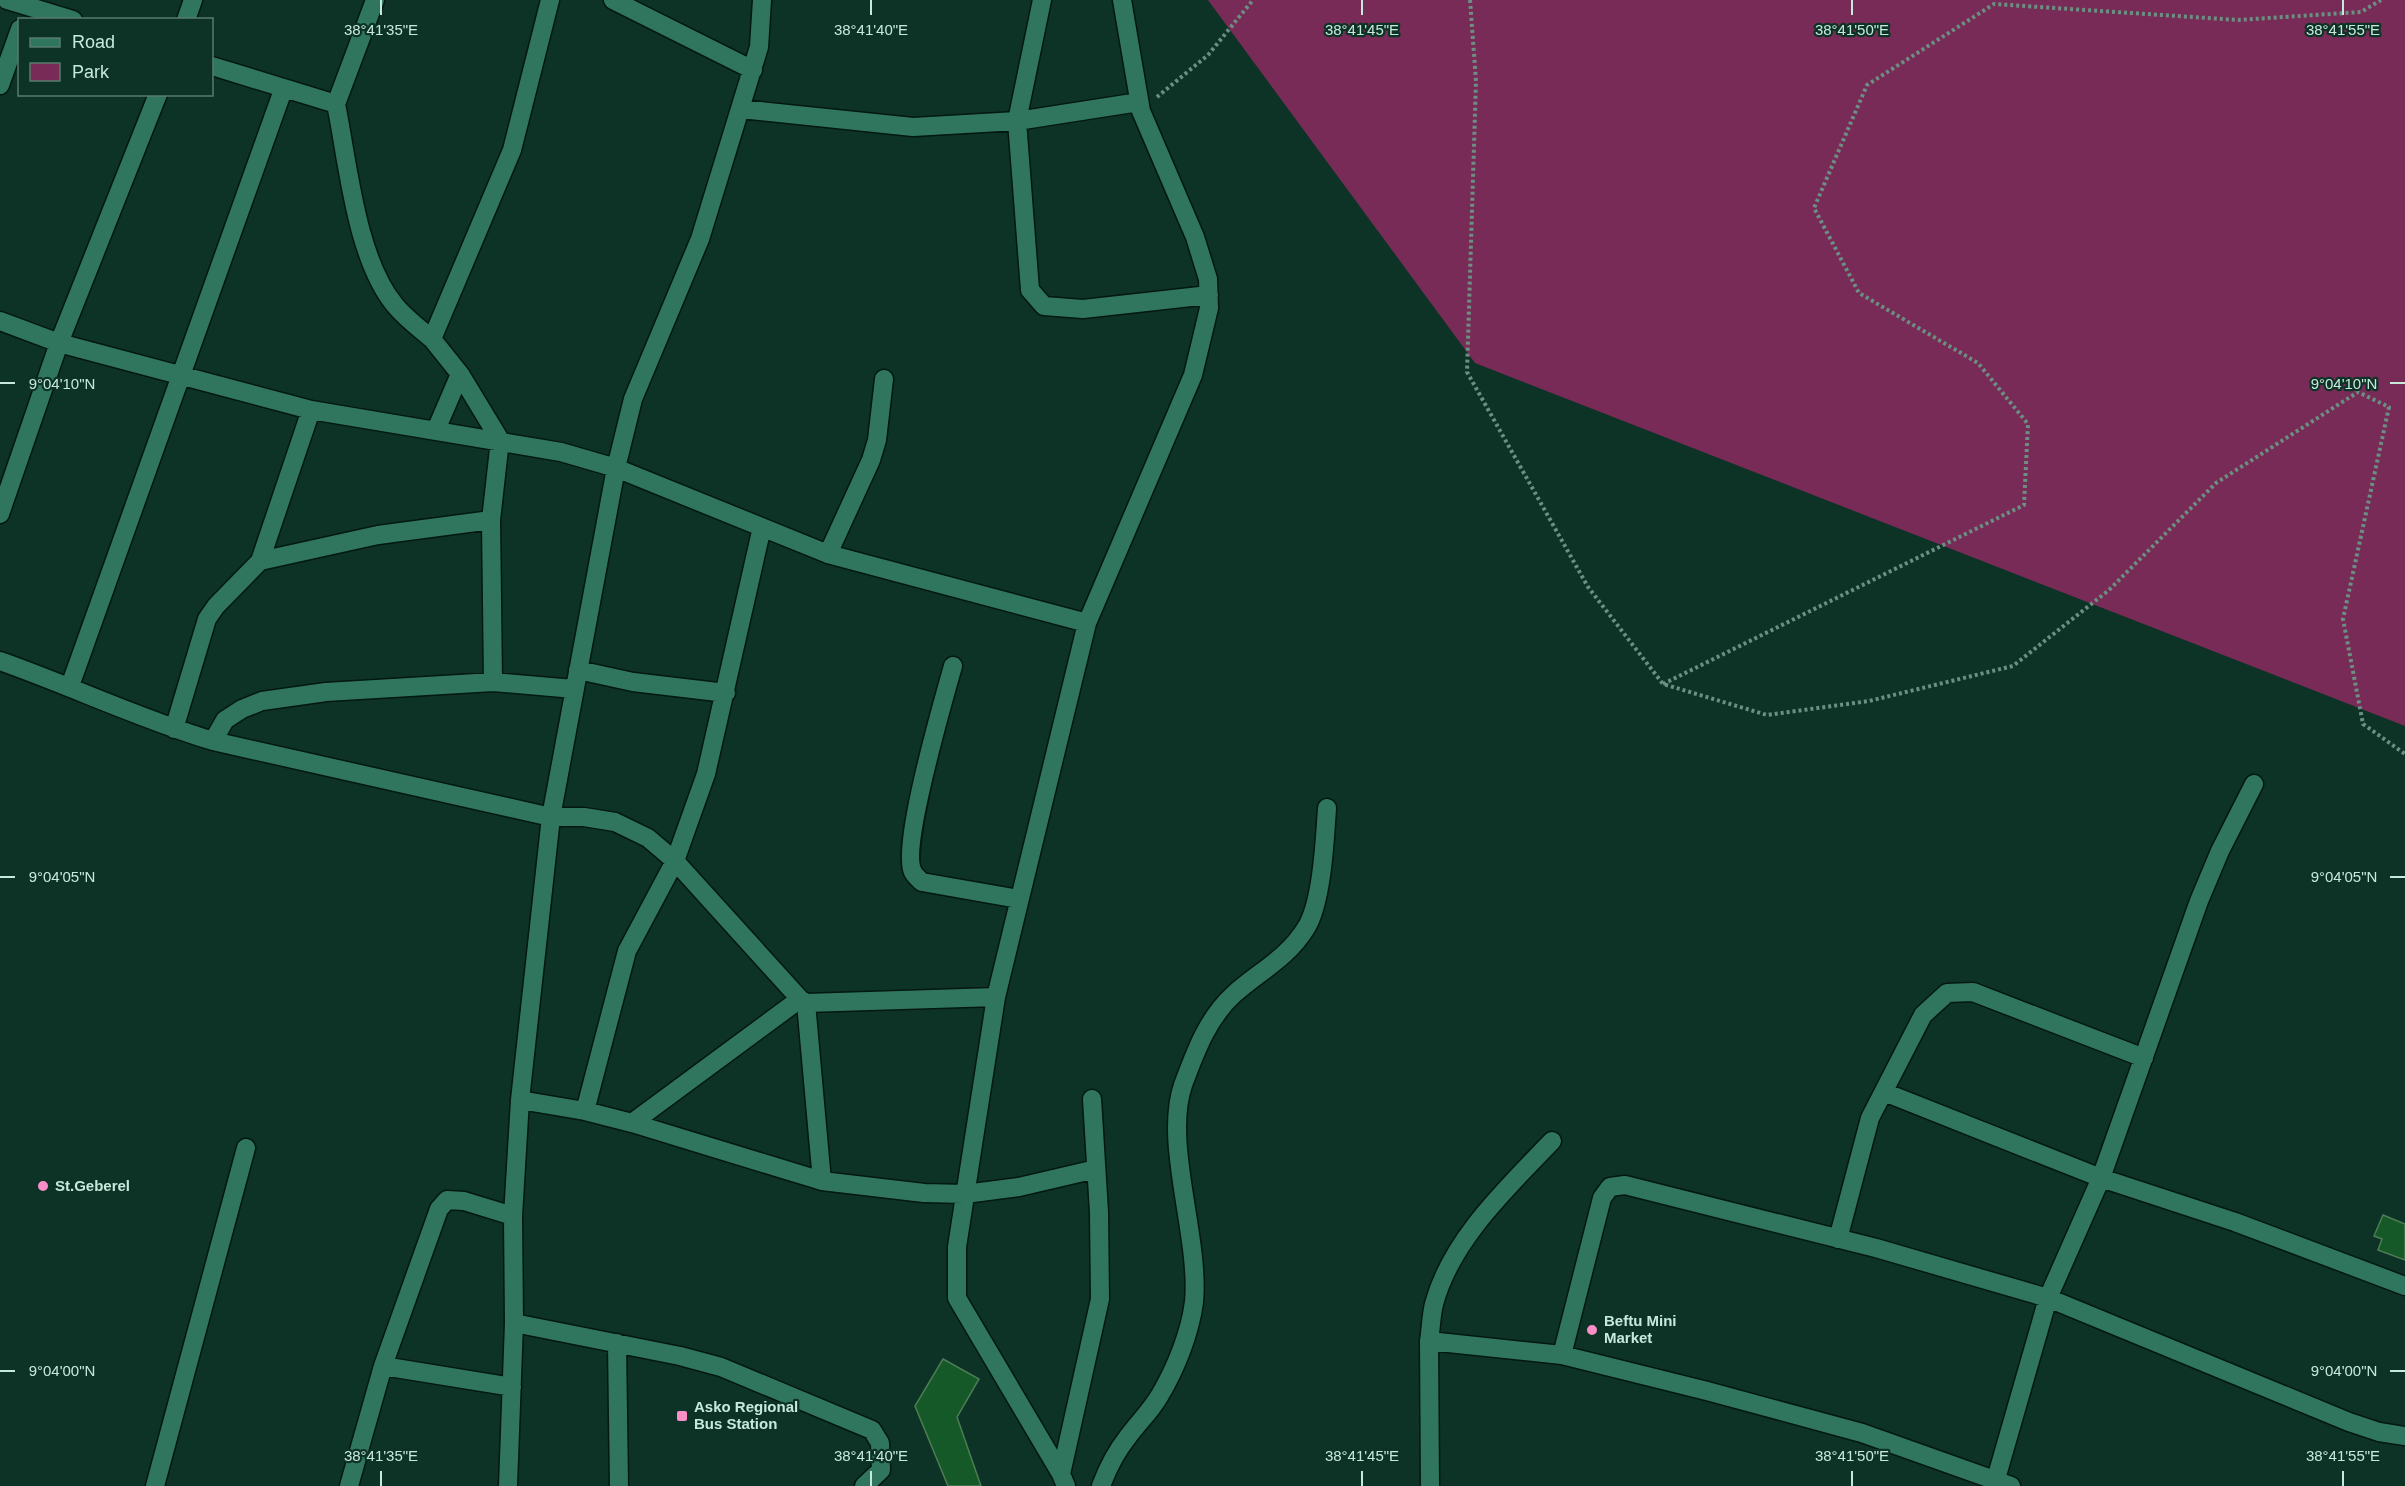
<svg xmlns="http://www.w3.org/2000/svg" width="2405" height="1486" font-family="Arial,sans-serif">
<rect width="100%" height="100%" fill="#0d3327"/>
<path fill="#792b57" d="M1208,0h1197v726l-930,-363z"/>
<path fill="#145927" stroke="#4d7c55" stroke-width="1.5" d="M2383,1215l22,9v36l-27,-10 4,-11 -8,-3z
M943,1359l36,20 -22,38 24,69h-33l-33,-80z"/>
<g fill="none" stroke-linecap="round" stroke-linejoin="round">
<g stroke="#031811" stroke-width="21">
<path id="minor" d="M7,0l66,20
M613,0l140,70
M1042,0l-25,121 13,169 14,16 39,3 126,-14
M186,20l7,-20
M212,66l124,38 39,-104
M0,85l20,-56
M336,104c12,59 20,153 58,200 10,13 25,24 38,35
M741,109l172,18 104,-6 122,-19
M0,321l59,22 252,67 250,42 55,16 212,86 259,69
M436,430l24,-56
M0,514l59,-171 99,-249
M828,554l43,-94 6,-20 7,-61
M260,561l51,-151
M0,661c71,25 140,58 213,80l338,76h33l31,5 33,16 27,23 125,138 6,4 190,-6
M953,666c-9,32 -53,183 -40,206 2,4 6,7 9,10l96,17
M578,670l55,12 93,11
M493,682l-2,-162 9,-80 -40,-66 -28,-35 80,-189 38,-150
M70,686l213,-596
M174,729l33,-110 9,-13 44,-45 118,-26 113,-15
M213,741l12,-21 17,-11 20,-8 64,-9 167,-10 81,7
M806,1003l16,178
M1884,1092l217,86 134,44 170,64
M520,1100l65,11 47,12 190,58 102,12 41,1 54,-7 77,-18
M585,1111l42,-160 48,-90 31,-87 56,-247
M632,1123l168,-124
M1838,1239l32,-121 53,-103 24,-22 26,-1 171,66
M514,1323l166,33 41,11 151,63 8,13 1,27 -17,16
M1429,1341c2,-12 2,-25 5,-37 17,-64 73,-116 118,-163
M617,1343l2,143
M1562,1355l40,-157 8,-11 15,-2 251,63 172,50 301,124 30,10 26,4
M383,1366l56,-157 8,-9 17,1 49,15
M1061,1474l39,-175 -1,-87 -7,-113
M155,1486l91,-338
M349,1486l34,-120 129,21
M508,1486l6,-163 -1,-107 7,-116 31,-283 65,-349 17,-69 67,-160 59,-192 3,-47
M1066,1486l-5,-12 -104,-176v-51l39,-250 91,-374 106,-248 16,-67 -1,-29 -13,-42 -54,-126 -19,-111
M1101,1486c6,-16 15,-34 26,-48 10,-14 24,-27 33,-43 16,-27 30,-62 34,-93 6,-65 -31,-159 -11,-217 12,-32 24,-66 50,-90 25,-23 54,-36 73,-67 16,-25 19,-90 21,-120
M1430,1486l-1,-145 133,14 145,36 155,42 149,53
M1994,1486l54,-188 53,-120 98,-277 21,-50 34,-67"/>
</g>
<path stroke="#6b8f82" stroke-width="4" stroke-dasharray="3 3" stroke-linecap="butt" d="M1470,0l6,81 -9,291 121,215 75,97 104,31 102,-14 144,-35 96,-76 107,-107 142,-91 31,15 -46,212 20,105 42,30
M1157,97l51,-42 45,-55
M1663,684l361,-179 4,-81 -50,-61 -119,-70 -45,-85 53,-123 127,-81 244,16 123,-8 20,-12"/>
<use href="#minor" stroke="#30765f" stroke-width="18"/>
</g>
<path fill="none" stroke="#c7e9db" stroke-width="2" d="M381,0v15M871,0v15M1362,0v15M1852,0v15M2343,0v15M0,383h15M2390,383h15M0,877h15M2390,877h15M0,1371h15M2390,1371h15M381,1471v15M871,1471v15M1362,1471v15M1852,1471v15M2343,1471v15"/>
<g fill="#fa8fc7" stroke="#0d3327" stroke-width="2">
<circle cx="43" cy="1186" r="6"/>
<circle cx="1592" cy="1330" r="6"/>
<rect x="676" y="1410" width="12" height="12" rx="3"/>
</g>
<g text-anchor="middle" stroke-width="4.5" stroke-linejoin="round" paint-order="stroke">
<g font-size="15" font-weight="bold" fill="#c7e9db" stroke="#0d3327" text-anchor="start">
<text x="55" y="1191">St.Geberel</text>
<text x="1604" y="1326">Beftu Mini<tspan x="1604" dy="17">Market</tspan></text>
<text x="694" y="1412">Asko Regional<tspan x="694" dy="17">Bus Station</tspan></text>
</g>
</g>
<g font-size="15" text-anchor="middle" fill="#c7e9db" stroke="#0d3327" stroke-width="4.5" stroke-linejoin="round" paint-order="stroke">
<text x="381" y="35">38°41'35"E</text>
<text x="871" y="35">38°41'40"E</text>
<text x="1362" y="35">38°41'45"E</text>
<text x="1852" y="35">38°41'50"E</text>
<text x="2343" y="35">38°41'55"E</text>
<text x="62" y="389">9°04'10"N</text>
<text x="2344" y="389">9°04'10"N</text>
<text x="62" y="882">9°04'05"N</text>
<text x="2344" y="882">9°04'05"N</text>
<text x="62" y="1376">9°04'00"N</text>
<text x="2344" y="1376">9°04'00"N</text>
<text x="381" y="1461">38°41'35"E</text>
<text x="871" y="1461">38°41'40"E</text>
<text x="1362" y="1461">38°41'45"E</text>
<text x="1852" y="1461">38°41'50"E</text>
<text x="2343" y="1461">38°41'55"E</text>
</g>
<rect x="18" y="18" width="195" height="78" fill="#0d3327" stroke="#577c6f" stroke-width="1.5"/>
<rect x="30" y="38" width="30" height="9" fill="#30765f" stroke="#577c6f" stroke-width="1.5"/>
<text x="72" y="48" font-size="18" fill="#c7e9db">Road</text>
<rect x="30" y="63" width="30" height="18" fill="#792b57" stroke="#577c6f" stroke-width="1.5"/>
<text x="72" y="78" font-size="18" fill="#c7e9db">Park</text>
</svg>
